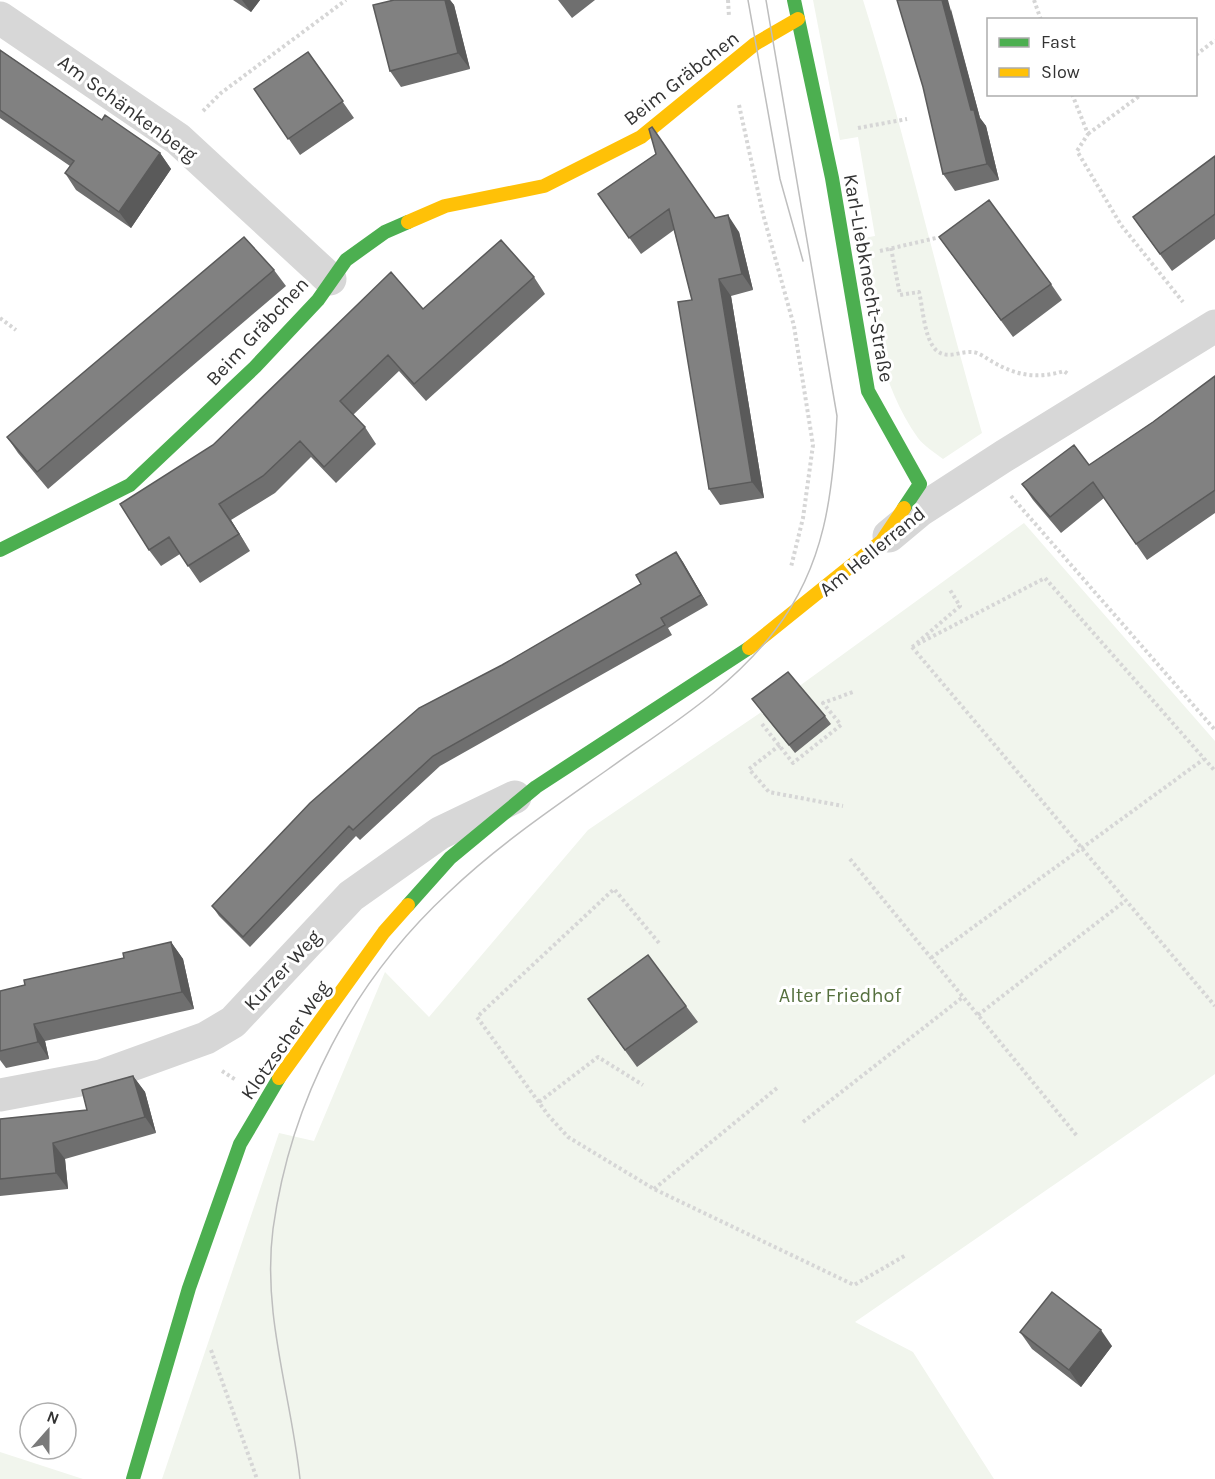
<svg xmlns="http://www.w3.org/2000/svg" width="1215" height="1479" font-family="Karla,sans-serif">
<rect width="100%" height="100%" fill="#fff"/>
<path fill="#f1f5ed" d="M813,0h50c45,143 77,290 119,433l-39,26c-8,-6 -19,-13 -25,-21 -41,-58 -48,-130 -61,-199l18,-3 -17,-99 -18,3z
M1024,523l191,218v333l-360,248 58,30 81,127h-832l117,-346 35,8 71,-169 44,45 159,-187 210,-143z
M0,1452l83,27h-83z"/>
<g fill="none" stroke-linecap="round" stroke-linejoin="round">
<path stroke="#d6d6d6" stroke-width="4" stroke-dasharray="3 3" stroke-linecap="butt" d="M728,0l1,17
M1034,0l7,20
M1196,55l19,-15
M1072,94l16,40 -11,17 44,74 62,77
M739,105l24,109 31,112 19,119 -10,73 -12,49
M203,111l18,-18 125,-93
M858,128l49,-9
M1088,134l54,-40
M891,248l9,47 19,-3c4,16 5,46 17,58 11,10 24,1 36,2 7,0 15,7 21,10 24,14 45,17 71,9l4,3
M880,251l56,-13
M0,318l16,12
M1011,496l204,234
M917,643l43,-37 -10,-16
M912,647l303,359
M912,647l133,-69 170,193
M762,724l31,39 48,-38 -18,-22 30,-11
M780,745l-31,24 20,23 74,14
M850,859l227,277
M659,943l-45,-54 -137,128 71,98 20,22 86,52 200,96 52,-30
M931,958l273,-199
M978,1015l147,-114
M222,1071l14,9
M539,1102l59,-45 45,28
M803,1122l160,-125
M654,1189l123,-101
M211,1350l46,129"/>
<path stroke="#d7d7d7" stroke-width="33" d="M0,18l178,121 152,140
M889,536l30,-25 85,-55 211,-130
M0,1095l101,-19 105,-38 27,-16 118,-126 89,-63 75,-36"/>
<path stroke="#4caf50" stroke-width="14" d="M794,0l38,178 36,213 52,93 -16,24
M0,550l130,-65 125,-118 63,-67 28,-40 39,-28 23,-10
M408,905l42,-47 86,-71 213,-139
M133,1479l56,-191 51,-144 39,-66"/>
<path stroke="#ffc107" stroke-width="14" d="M408,222l37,-16 99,-20 97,-49 114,-93 43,-25
M749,648l133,-107 22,-33
M279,1078l105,-146 24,-27"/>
<path stroke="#bebebe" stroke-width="1.5" d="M748,0l32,179 23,82
M300,1479c-9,-84 -38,-165 -27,-250 18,-130 80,-248 176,-337 48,-46 104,-84 158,-122 60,-43 124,-81 169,-141 49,-64 57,-136 61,-213l-71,-416"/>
</g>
<path fill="#6f6f6f" d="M233,0h27l-9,12z
M394,0h56l4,5 16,64 -69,18 -11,-16z
M558,0h37l-23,18z
M951,9l29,109 6,8 13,54 -44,11 -12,-17z
M0,50l102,70 58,33 11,16 -40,59 -55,-38 -11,-17 5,-7 -70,-48z
M308,52l46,66 -54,37 -46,-66z
M1215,156v83l-43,32 -39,-54z
M598,194l117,24 24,14 14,58 -22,6 33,202 -44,7 -11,-16 -17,-189 -18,-70 -33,24z
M939,237l112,47 11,16 -49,37z
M274,270l12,16 -238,203 -30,-36 -11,-16z
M534,277l11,17 -119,107 -27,-30 -46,44 12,12 11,17 -40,39 -25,-26 -36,36 -44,27 19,31 -50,32 -20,-29 -19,12 -12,-16 274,-241z
M1215,376v137l-68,47 -43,-62 -43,35 -28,-33 -11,-16 67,-19 64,-43z
M676,552l32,53 -40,23 4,7 -232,131 -80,74 -4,-4 -106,111 -31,-31 -7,-10 290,-241 139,-81z
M752,699l73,17 6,8 -36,29z
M171,942l12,17 11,50 -149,32 4,18 -43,9 -6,-8v-9l25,-66 99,-27z
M686,1006l12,16 -61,45 -37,-51z
M133,1076l12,16 11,41 -91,26 3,30 -68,7v-77l87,-9z
M1020,1332l92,14 -31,41 -49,-38z"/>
<path fill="#5a5a5a" d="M242,0h18l-9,12z
M445,0h5l4,5 16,64 -12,-16z
M942,0h6l32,118 6,8 13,54 -12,-16 -16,-54z
M160,153l11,16 -40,59 -12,-16z
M728,215l11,17 14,58 -11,-16z
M719,279l12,17 33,202 -12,-16z
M219,504l12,16 19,31 -11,-17z
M676,552l7,10 25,43 -7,-10z
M171,942l12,17 11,50 -12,-17z
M34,1024l11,17 4,18 -11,-17z
M133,1076l12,16 11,41 -11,-16z
M53,1143l12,16 3,30 -12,-16z
M1101,1330l11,16 -31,41 -12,-17z"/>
<path fill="#818181" stroke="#5a5a5a" stroke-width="1.5" d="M394,0h51l13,53 -68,18 -17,-66z
M897,0h45l29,110h3l13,54 -44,10 -20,-87z
M0,50l102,70 3,-5 55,38 -41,59 -54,-39 9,-12 -74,-51z
M308,52l35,49 -55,38 -34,-50z
M652,127l63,91 13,-3 14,59 -23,5 33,203 -43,7 -31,-187 14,-2 -23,-91 -40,29 -31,-44 58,-40 -7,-25z
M1215,156v58l-55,40 -27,-37z
M989,200l62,84 -50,36 -62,-83z
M244,237l30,33 -237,202 -30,-35z
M501,240l33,37 -120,107 -26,-29 -48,46 25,26 -41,40 -24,-26 -37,35 -44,28 20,30 -51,32 -19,-29 -20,13 -29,-46 93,-59 178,-173 32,37z
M1215,376v114l-79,54 -43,-62 -43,35 -28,-33 52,-39 15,20 64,-43z
M676,552l25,43 -40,23 4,7 -232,131 -80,74 -4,-4 -106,111 -31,-31 98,-103 109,-95 83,-43 139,-81 -5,-9z
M788,672l37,44 -36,29 -37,-46z
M171,942l11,50 -148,32 4,18 -38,9v-60l25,-6 -1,-5 100,-22 -1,-5z
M648,955l38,51 -61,44 -37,-51z
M133,1076l12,41 -92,26 3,30 -56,6v-60l87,-9 -5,-20z
M1052,1292l49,38 -32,40 -49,-38z"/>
<g text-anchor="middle" stroke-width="6" stroke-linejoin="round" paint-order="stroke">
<g font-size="20" fill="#333" stroke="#fff">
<text transform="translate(681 78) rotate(-38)" y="7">Beim Gräbchen</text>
<text transform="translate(128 108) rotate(36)" y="7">Am Schänkenberg</text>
<text transform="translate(869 278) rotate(80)" y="7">Karl-Liebknecht-Straße</text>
<text transform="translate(257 331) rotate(-47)" y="7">Beim Gräbchen</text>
<text transform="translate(872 551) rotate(-39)" y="7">Am Hellerrand</text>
<text transform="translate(282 970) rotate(-47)" y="7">Kurzer Weg</text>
<text transform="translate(285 1040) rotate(-55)" y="7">Klotzscher Weg</text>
</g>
<g font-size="20" fill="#56703f" stroke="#fff">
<text x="840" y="1002">Alter Friedhof</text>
</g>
</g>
<rect x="987" y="18" width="210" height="78" fill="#ffffff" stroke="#adadad" stroke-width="1.5"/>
<rect x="999" y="38" width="30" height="9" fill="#4caf50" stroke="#adadad" stroke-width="1.5"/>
<text x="1041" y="48" font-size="18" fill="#333333">Fast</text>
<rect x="999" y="68" width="30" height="9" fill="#ffc107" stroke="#adadad" stroke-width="1.5"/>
<text x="1041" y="78" font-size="18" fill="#333333">Slow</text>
<g transform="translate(48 1431) rotate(21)"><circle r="28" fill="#ffffff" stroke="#adadad" stroke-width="1.5"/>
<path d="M0-4.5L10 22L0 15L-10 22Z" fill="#7a7a7a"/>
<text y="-9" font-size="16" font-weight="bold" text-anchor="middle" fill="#333333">N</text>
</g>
</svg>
